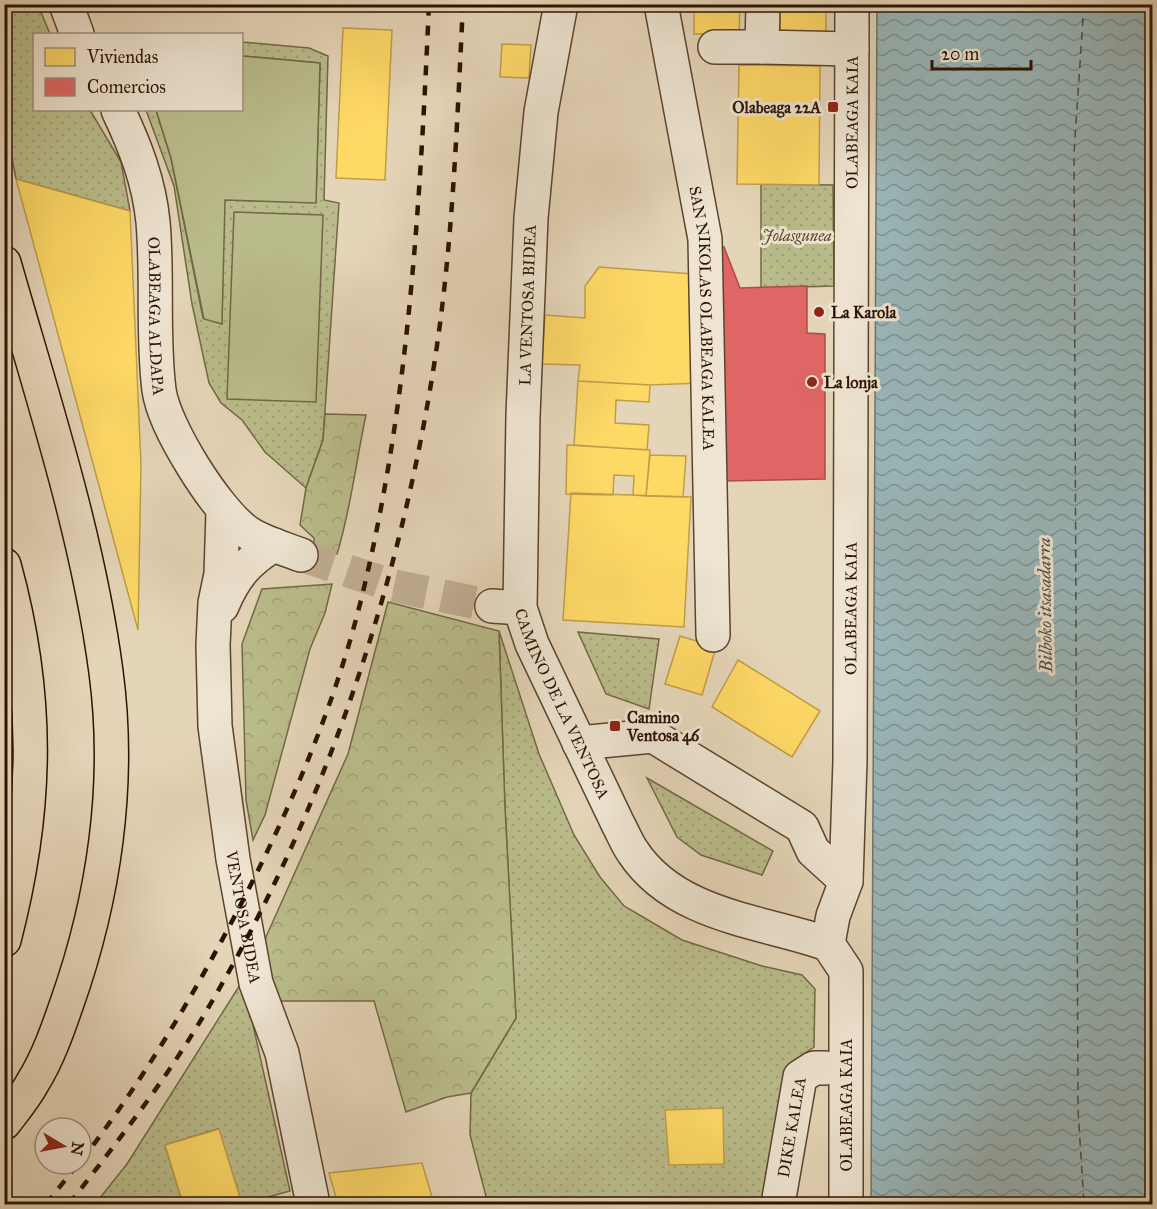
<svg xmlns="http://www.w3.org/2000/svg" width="1157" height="1209" font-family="'IM FELL Great Primer',serif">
<defs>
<pattern id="green-dots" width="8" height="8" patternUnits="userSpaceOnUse" patternTransform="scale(1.5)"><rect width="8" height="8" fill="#babc8b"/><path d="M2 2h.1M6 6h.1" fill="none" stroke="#a0a176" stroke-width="1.8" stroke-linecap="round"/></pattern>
<pattern id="forest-crowns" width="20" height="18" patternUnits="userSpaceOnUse" patternTransform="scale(1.5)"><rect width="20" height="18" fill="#babc8b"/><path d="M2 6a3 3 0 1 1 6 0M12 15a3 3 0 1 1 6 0" fill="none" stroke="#a0a176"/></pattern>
<pattern id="water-waves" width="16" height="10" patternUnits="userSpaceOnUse" patternTransform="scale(1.5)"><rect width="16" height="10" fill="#99b6b9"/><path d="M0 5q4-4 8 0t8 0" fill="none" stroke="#7d9394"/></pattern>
</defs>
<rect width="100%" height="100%" fill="#e5d5b8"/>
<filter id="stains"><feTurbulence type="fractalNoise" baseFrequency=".00333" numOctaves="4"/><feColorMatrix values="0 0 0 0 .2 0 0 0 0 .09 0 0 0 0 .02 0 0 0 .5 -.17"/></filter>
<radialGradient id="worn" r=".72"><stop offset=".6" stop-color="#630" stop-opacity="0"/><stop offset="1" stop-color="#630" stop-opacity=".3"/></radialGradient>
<path fill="url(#green-dots)" stroke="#726846" stroke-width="1.5" d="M4,5h34l12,29h-16v76h56l31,52 9,49 -114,-32 -11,-55z
M242,42l67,6 19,8 -4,144 15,3 -16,237 -17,48 -41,-36 -23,-32 -21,-17 -12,-20 -17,-79 -18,-118 -28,-76h10l15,48 32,160 19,6 2,-124 92,2 4,-139 -78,-7z
M761,184l72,1 1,101 -73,2z
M499,631l40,123 35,81 26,42 24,29 58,34 80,26 40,9 13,14 -1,58 -16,11 -13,69 -20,77h-277l-18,-69 1,-42 45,-75 -11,-210z
M578,632l81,7 -10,70 -43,-15z
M647,778l126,73 -11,24 -61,-20 -24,-18z
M243,980l47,211 -48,13 -24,-75 -53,16 18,59h-88l32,-40z"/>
<path fill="url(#forest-crowns)" stroke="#726846" stroke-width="1.5" d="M325,414l41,1c-10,46 -15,94 -29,139l-23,-4v-12l-14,-13 6,-37 17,-48z
M332,584l-7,29 -15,36 -45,166 -12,25 -7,-40 -4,-156 20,-55z
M388,602l111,29 6,177 11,210 -45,75 -24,4 -41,15 -32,-111h-100l-13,-53 87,-194z"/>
<path fill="#babc8b" stroke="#726846" stroke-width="1.5" d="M242,56l78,7 -4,140 -91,-3 -3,124 -18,-5 -33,-161 -15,-48h86z
M234,212l89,3 -7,187 -89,-3z"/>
<path fill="url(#water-waves)" stroke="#6d756f" stroke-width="1.5" d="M877,5h275v1199h-281z"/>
<path fill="#ffd966" stroke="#bf9e47" stroke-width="1.5" d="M694,4h46l-1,30h-45z
M780,4h46v30h-46z
M343,28l49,2 -7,150 -49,-2z
M502,44l29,1 -2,33 -29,-1z
M739,65l81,1 -1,119 -82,-1z
M16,179l114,32 11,254 -3,165z
M599,267l94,7 6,109 -49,2 -72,-4 2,-16 -38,-1 3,-49 40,3v-32z
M578,381l72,4 -1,17 -33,-2 -1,23 34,2 -2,25 -73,-5z
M567,445l83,5 -4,46 -13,-1 1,-19 -20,-1 -1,20 -47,-1z
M650,455l36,1 -3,41 -37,-1z
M571,493l120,4 -7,130 -121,-7z
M680,636l36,11 -14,48 -37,-11z
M738,660l82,51 -28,46 -80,-50z
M723,1108l1,56 -55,1 -4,-55z
M219,1129l23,75h-59l-18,-59z
M422,1163l12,41h-96l-9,-31z"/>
<path fill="#e06666" stroke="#aa4d47" stroke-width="1.5" d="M712,246l12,1 16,41 67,-2v47l18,1v145l-103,2z"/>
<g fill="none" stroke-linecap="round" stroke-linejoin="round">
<path stroke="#524c41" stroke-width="1.5" stroke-dasharray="8 6" stroke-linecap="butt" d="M1084,4l-10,149 4,957 6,94"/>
<path stroke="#c0ae93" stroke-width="33" stroke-dasharray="33 16" stroke-linecap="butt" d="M301,555l89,30 102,21"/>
<g stroke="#5a442e" stroke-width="36">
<g id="minor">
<path d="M66,4l11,30"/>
<path id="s1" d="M561,4l-20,108 -10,106 -8,198 -3,192 12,36 86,180c5,9 9,20 15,28 42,64 129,69 195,92"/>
<path id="s2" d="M661,4l44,235 8,396"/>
<path d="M763,4l-1,43 90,2"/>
<path d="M715,47h47"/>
<path id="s3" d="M118,110c17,36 31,71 35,112 5,56 -1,113 6,168 5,37 57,120 88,142 16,11 36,16 54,23"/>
<path id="s4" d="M223,512l-2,62 -6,29 -2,42 2,81 18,133 23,124 26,70 31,151"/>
<path d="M222,606c12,-29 25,-45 52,-61"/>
<path d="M492,606l28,2"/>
<path d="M579,743l74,-7 149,91 11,24 33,30"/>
<path id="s5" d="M778,1204l22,-127 14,-9h11"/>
<path id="s6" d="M846,1204v-233l-18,-27 5,-28 13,-35 4,-120 2,-757"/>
</g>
</g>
<g stroke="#2b1300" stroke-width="36">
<path id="highway" d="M4,263c38,133 84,272 102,409 15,112 -2,226 -39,331 -9,26 -19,55 -34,79 -8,15 -19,28 -29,41
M4,565c36,131 34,244 0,375"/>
</g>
<use href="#minor" stroke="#eee4d1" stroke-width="33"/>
<use href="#highway" stroke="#e5d5b8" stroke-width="33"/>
<path stroke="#2b1300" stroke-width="4.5" stroke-dasharray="10 10" stroke-linecap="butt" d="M81,1161c62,-80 114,-168 160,-257 50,-97 94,-199 120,-304 48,-195 59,-396 68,-596
M46,1204l32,-40
M69,1204c46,-59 93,-119 132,-184 121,-202 198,-428 234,-661 18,-117 22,-236 28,-355"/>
</g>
<g fill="#8f2418" stroke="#eee4d1" stroke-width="2">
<rect x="827" y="101" width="12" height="12" rx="3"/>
<circle cx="819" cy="312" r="6"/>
<circle cx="812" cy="382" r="6"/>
<rect x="609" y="720" width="12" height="12" rx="3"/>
</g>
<g text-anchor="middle" stroke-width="6" stroke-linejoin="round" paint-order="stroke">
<g font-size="16" font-weight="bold" fill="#2b1300" stroke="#eee4d1" text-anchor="start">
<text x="821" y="113" text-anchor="end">Olabeaga 22A</text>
<text x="831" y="318">La Karola</text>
<text x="824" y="388">La lonja</text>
<text x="627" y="723">Camino<tspan x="627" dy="18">Ventosa 46</tspan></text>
</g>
<g font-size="16" fill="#2b1300" stroke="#eee4d1">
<text dy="6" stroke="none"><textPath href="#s6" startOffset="1090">OLABEAGA KAIA</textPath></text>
<text transform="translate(527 305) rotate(-88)" y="6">LA VENTOSA BIDEA</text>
<text dy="6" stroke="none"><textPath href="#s3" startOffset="212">OLABEAGA ALDAPA</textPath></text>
<text dy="6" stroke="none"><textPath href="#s2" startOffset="318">SAN NIKOLAS OLABEAGA KALEA</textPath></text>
<text dy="6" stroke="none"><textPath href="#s6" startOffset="604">OLABEAGA KAIA</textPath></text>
<text dy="6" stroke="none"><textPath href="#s1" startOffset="711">CAMINO DE LA VENTOSA</textPath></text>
<text dy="6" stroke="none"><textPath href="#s4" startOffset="408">VENTOSA BIDEA</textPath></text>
<text transform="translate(846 1105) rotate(-90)" y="6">OLABEAGA KAIA</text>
<text dy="6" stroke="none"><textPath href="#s5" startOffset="78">DIKE KALEA</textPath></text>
</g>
<g font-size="16" font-style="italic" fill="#56462a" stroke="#eee4d1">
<text x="797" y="241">Jolasgunea</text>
</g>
<g font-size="18" font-style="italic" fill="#524c41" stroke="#eee4d1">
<text transform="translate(1045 605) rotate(-91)" y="6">Bilboko itsasadarra</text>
</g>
</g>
<rect width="1157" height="1209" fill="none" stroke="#e5d5b8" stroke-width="24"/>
<rect x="6" y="6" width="1145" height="1197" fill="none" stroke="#2b1300" stroke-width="3"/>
<rect x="12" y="12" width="1133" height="1185" fill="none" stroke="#2b1300" stroke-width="1.5"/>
<rect x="33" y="33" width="210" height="78" fill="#eee4d1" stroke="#a0907d" stroke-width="1.5"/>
<rect x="45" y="48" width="30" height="18" fill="#ffd966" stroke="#a0907d" stroke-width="1.5"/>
<text x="87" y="63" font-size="18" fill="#2b1300">Viviendas</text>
<rect x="45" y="78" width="30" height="18" fill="#e06666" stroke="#a0907d" stroke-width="1.5"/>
<text x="87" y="93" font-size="18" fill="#2b1300">Comercios</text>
<g transform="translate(63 1146) rotate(100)"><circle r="28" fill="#eee4d1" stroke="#a0907d" stroke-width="1.5"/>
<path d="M0-4.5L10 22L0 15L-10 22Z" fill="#8f2418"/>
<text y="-9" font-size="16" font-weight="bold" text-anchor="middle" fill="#2b1300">N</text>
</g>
<path d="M932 60v9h99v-9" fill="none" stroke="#2b1300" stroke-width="3"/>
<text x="941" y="60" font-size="18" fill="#2b1300" stroke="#eee4d1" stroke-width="4.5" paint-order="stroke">20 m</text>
<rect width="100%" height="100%" filter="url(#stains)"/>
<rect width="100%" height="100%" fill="url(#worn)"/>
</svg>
